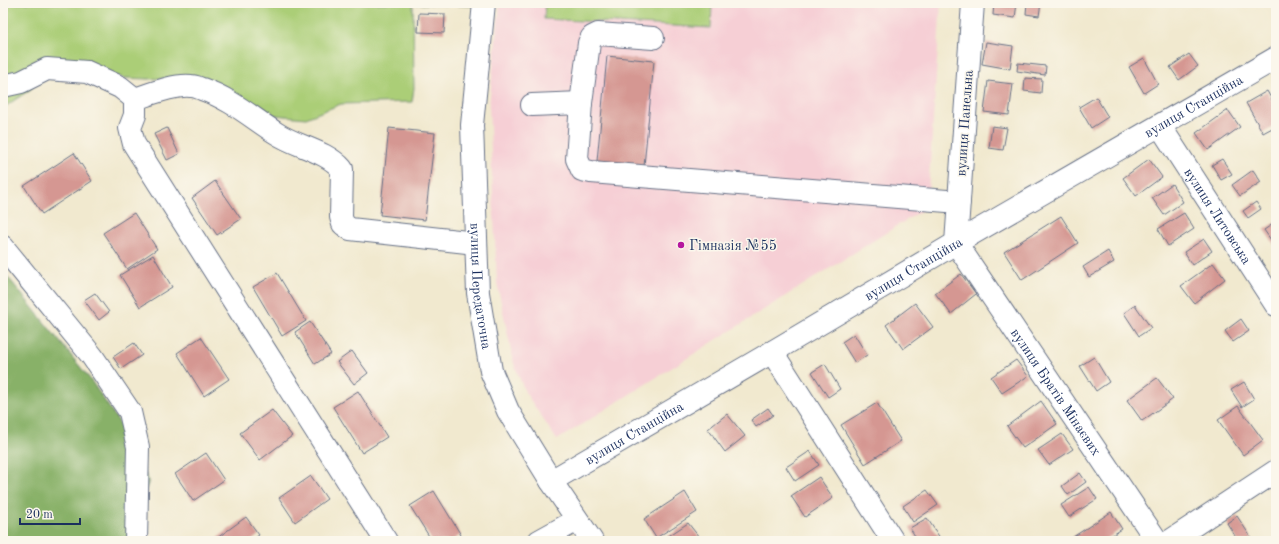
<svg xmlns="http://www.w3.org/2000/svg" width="1279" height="544" font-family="'Old Standard TT',serif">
<rect width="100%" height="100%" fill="#fbf7ec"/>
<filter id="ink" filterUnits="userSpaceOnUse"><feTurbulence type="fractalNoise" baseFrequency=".025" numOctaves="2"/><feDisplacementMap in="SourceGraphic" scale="8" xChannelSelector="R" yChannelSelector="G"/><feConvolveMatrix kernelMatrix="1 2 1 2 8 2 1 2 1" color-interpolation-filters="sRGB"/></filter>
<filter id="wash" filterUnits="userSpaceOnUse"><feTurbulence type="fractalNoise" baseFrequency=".012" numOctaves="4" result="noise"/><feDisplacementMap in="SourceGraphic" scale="16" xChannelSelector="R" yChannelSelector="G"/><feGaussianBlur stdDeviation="0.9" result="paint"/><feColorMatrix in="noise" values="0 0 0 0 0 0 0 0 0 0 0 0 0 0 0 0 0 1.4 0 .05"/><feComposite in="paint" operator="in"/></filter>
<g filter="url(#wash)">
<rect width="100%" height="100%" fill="#f1e9cf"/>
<path fill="#f6cfd5" d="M500,3h441l-14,204 -370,233 -32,-48 -11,-28 -17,-81 -8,-177z"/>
<path fill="#abce77" stroke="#637e6a" d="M3,3h470l-1,3 -59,-2 1,84 -2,14 -71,2 -35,14 -42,-4 -50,-31 -19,-8 -21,3 -26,1 -23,-1 -71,-16 -23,27 -28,19z
M545,3h167l-1,25 -167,-9z"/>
<path fill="#88b168" stroke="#527063" d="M3,271l87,108 29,43 30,59 -9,25 1,35h-138z"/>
<g id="blocks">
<path fill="#d59792" d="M994,3h23l-2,15 -22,-3z
M1027,3h14l-2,13 -13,-2z
M419,13l26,1 -1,19 -26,-1z
M986,42l27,4 -3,23 -28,-5z
M1189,54l9,12 -19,14 -9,-13z
M607,56l47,5 -10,105 -47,-5z
M1144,58l14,26 -14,9 -15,-26z
M1018,63l28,3 -1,9 -28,-4z
M1025,78l17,1 -1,14 -17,-2z
M988,81l25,3 -4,31 -25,-3z
M1267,91l9,16v19l-13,7 -17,-30z
M1096,97l12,20 -17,11 -12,-21z
M1228,110l12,17 -32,23 -12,-17z
M992,126l15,2 -4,22 -14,-2z
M167,128l12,26 -12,6 -13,-26z
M389,128l46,5 -10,87 -45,-5z
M74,153l18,28 -50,33 -18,-28z
M1149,159l13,18 -26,19 -13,-18z
M1222,159l10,15 -11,6 -9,-15z
M1253,170l8,12 -21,14 -8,-11z
M215,181l26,38 -24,16 -25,-37z
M1172,184l11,18 -19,13 -12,-17z
M1256,202l5,7 -13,9 -5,-7z
M134,213l23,36 -30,20 -24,-36z
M1184,213l10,16 -26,17 -10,-17z
M1061,216l17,27 -56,37 -18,-28z
M1276,222v25l-12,-17z
M1204,239l8,12 -20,14 -8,-13z
M1108,251l6,11 -25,15 -6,-10z
M153,255l19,32 -32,20 -20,-32z
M1213,263l12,16 -31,24 -13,-17z
M277,273l29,48 -24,15 -29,-49z
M961,274l15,20 -25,20 -16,-21z
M95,293l14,19 -10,8 -15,-20z
M915,303l18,24 -30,22 -17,-24z
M1135,305l16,23 -12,8 -15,-23z
M1241,319l8,12 -16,11 -8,-11z
M310,322l21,32 -16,10 -20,-32z
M854,334l13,21 -12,8 -13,-21z
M201,337l28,42 -25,17 -27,-43z
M134,343l8,12 -21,14 -8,-12z
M352,351l16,22 -14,11 -17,-22z
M1094,357l15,25 -13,9 -16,-25z
M1016,360l12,16 -26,17 -11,-16z
M825,364l15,25 -12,8 -16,-25z
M1157,378l16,21 -31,22 -15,-21z
M1244,382l10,17 -12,8 -11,-17z
M358,391l29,46 -25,16 -29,-46z
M1041,401l16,23 -34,24 -16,-22z
M877,403l24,38 -36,23 -24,-39z
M1238,406l25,34 -20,15 -25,-35z
M768,408l5,7 -17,12 -5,-7z
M272,410l20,26 -32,24 -20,-27z
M727,414l18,22 -20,16 -17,-23z
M1062,434l11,15 -24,16 -11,-15z
M810,451l9,14 -24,16 -9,-14z
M206,453l18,27 -31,21 -18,-27z
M1080,473l6,9 -18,13 -6,-9z
M311,476l16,23 -32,23 -16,-24z
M819,477l14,21 -28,19 -14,-21z
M1089,487l8,12 -28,18 -8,-12z
M927,490l11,15 -25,17 -10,-16z
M434,491l27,44 -10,6h-19l-22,-35z
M685,492l12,20 -41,26 -12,-19z
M1111,512l11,17 -19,12h-27l-3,-4z
M1237,516l15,23 -2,2h-12l-11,-18z
M246,517l13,18 -8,6h-38z
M927,518l15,23h-24l-8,-13z
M688,523l11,14 -5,4h-33z"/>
</g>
</g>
<g filter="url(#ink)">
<use href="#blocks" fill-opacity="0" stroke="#667086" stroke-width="1"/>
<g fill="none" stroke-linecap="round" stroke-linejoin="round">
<g stroke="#667086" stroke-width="24">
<g id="minor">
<path id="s1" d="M484,3l-12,122 6,168 13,78 17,40 43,70 41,60"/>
<path id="s2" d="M973,3l-17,240 201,298"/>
<path d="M653,38l-55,-4 -6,3 -3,6 -8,60 -4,56 5,11 9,2 368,30"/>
<path d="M3,86l18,-4 26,-13 40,3 33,15 15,12v16l-5,13 4,16 252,397"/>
<path d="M135,99c15,-5 40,-15 56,-13 4,0 8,2 11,3 29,10 49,28 74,44 21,14 49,17 66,36l-1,48 2,7 7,5 126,14"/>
<path d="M532,105l49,-2"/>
<path id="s3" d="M1160,126l116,179"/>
<path d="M3,247l89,109 38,56 8,35 -2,94"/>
<path d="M772,352l121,189"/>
<path id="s4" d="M551,481l221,-129 184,-109 320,-185"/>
<path d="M539,541l38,-21"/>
<path d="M1170,541l106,-70"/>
</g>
</g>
<use href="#minor" stroke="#fff" stroke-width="22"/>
</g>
</g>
<circle fill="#b5179e" stroke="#fbf7ec" stroke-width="1.5" cx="681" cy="245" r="4"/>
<g text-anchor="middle" stroke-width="3" stroke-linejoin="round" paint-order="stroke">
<g font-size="14" fill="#1b2f5e" stroke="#fbf7ec">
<text dy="5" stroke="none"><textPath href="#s4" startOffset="744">вулиця Станційна</textPath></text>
<text transform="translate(964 123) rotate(-86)" y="5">вулиця Панельна</text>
<text dy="5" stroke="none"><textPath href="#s3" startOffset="107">вулиця Литовська</textPath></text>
<text dy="5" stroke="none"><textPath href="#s4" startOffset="420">вулиця Станційна</textPath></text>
<text dy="5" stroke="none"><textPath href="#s1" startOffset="284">вулиця Передаточна</textPath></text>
<text dy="5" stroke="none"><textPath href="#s2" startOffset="420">вулиця Братів Мінаєвих</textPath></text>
<text dy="5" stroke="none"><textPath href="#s4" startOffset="96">вулиця Станційна</textPath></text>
</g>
<g font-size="14" fill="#1b2f5e" stroke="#fbf7ec" text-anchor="start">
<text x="689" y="250">Гімназія №55</text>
</g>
</g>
<rect width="1279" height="544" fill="none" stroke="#fbf7ec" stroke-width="16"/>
<path d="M20 518v6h60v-6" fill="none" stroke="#1b2f5e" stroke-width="2"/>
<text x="26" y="518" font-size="12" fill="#1b2f5e" stroke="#fbf7ec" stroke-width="3" paint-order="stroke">20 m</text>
</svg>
